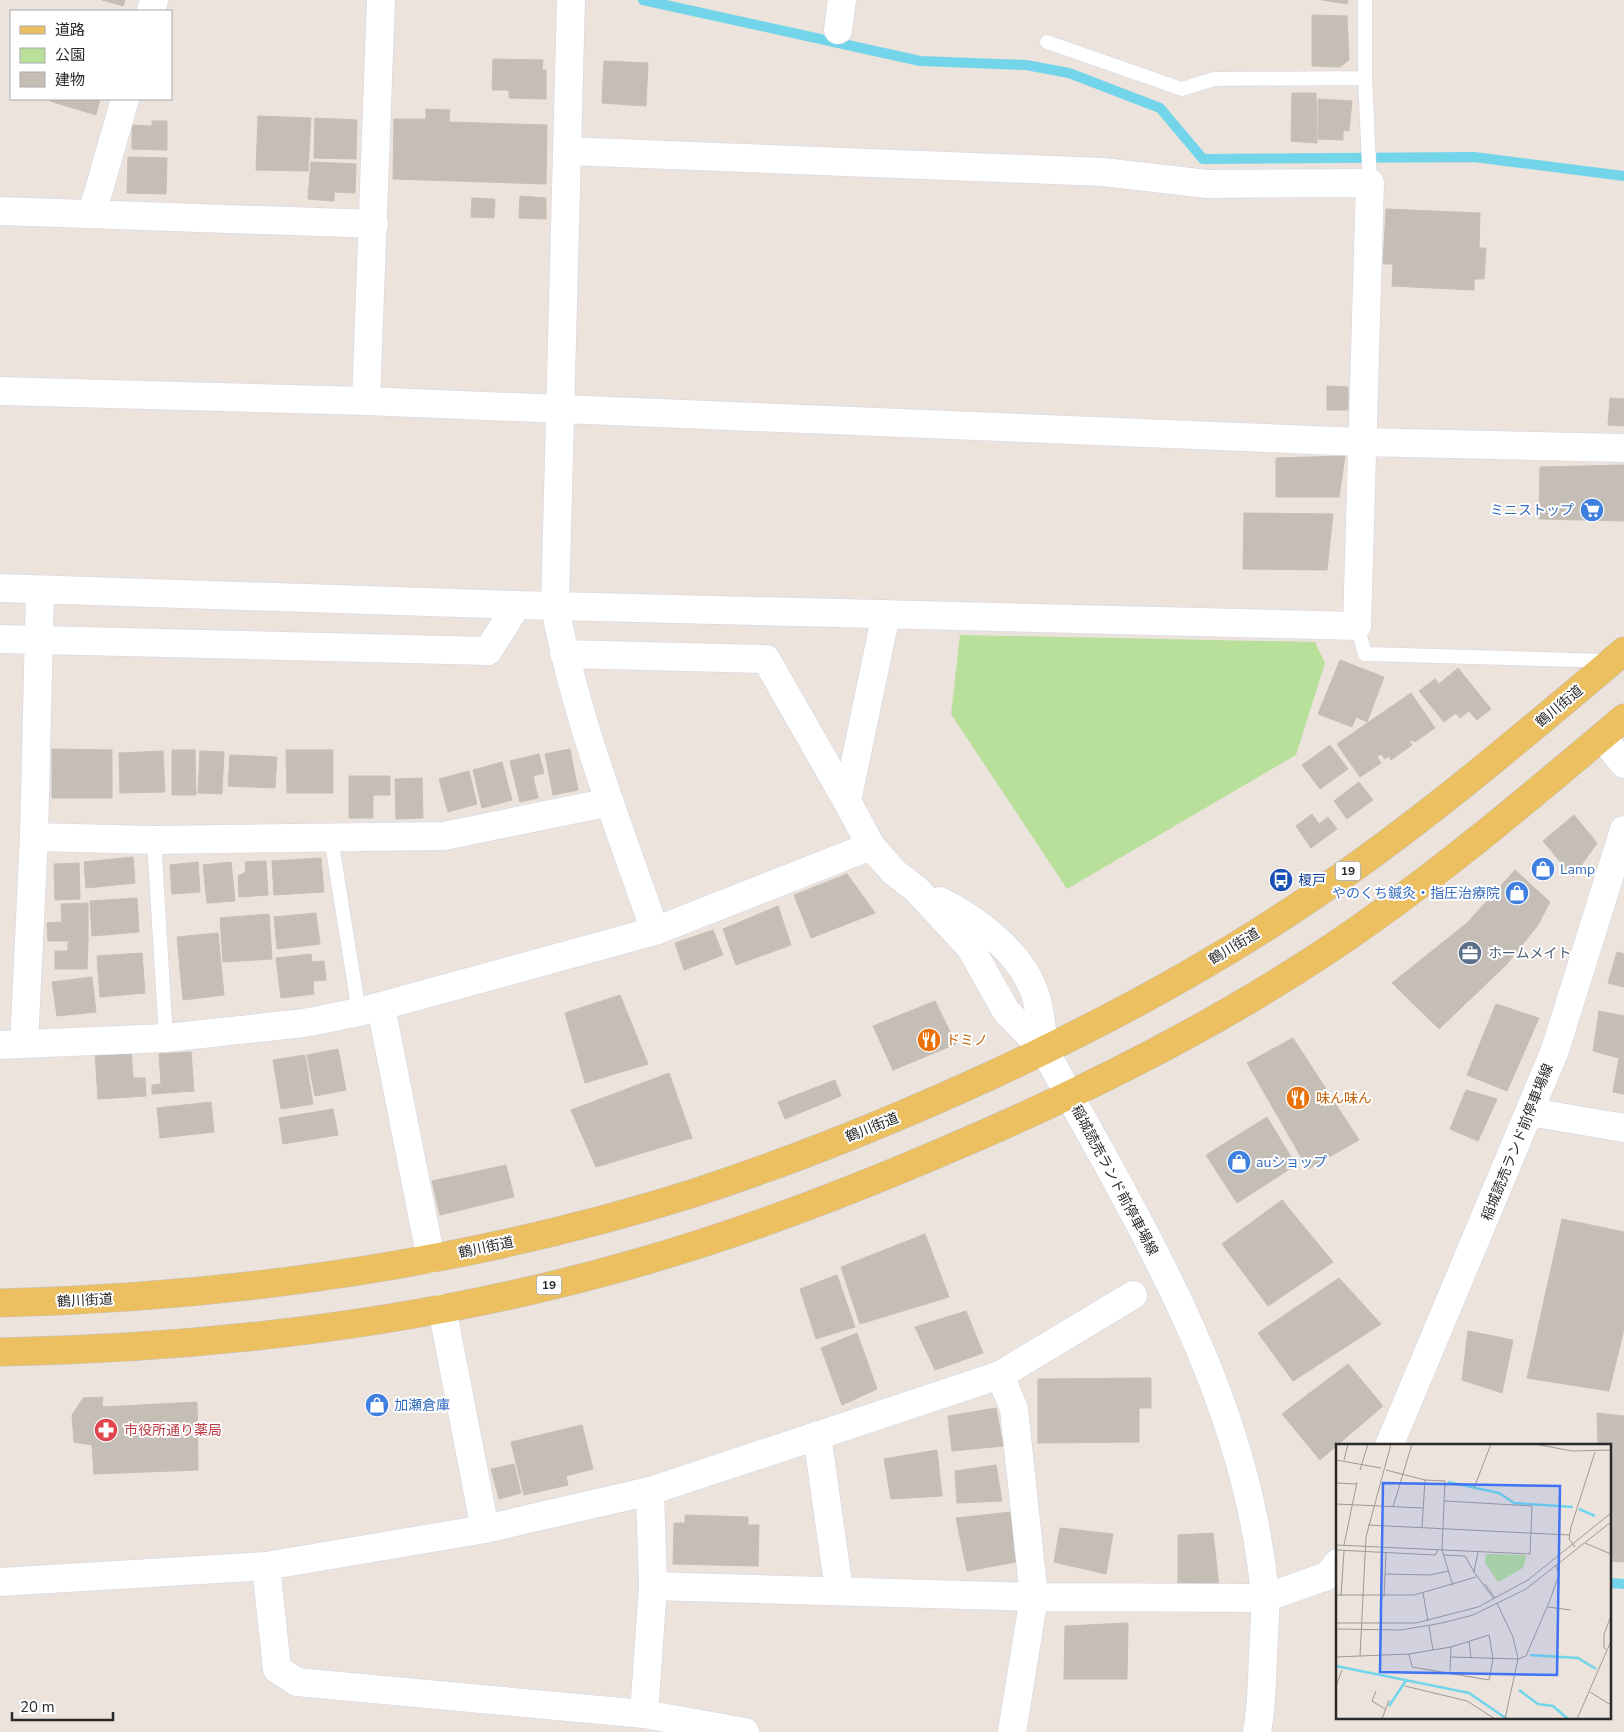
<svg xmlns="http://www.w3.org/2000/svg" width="1624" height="1732" font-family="'Nunito Sans','Noto Sans JP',sans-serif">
<rect width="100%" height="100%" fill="#ebe3dc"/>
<path fill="#b8e09a" d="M960,635l355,7 10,21 -29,92 -229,134 -116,-175z"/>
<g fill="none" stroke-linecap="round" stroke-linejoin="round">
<path stroke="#72d5ea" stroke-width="10" d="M643,0l277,61 106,4 43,8 91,35 43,51 271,-2 150,19
M1610,1583l14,1"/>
</g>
<path fill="#c4beb7" stroke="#c7bfb6" d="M102,0h23l-2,6z
M1322,0h26l-1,4z
M1312,15l35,1 2,44 -9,7 -28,-1z
M493,59l50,1 -1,10h4v29l-37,-1v-8h-17z
M604,61l44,2 -2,43 -44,-3z
M1292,93h24l1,50 -26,-2z
M51,99h49l-4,16 -46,-14z
M1318,99l34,2 -3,30 -6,-1v10l-25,-1z
M426,109l24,1 -1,12 98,3 -1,59 -153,-5 1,-60h32z
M258,116l53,2 -3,53 -52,-1z
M315,118l42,2 -1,39 -42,-1z
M152,121h15v29l-35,-1v-24l20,1z
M128,157l39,1 -1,36 -39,-1z
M311,162l45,2 -1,29 -21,-1v9l-26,-2z
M520,196l26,2v21l-27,-1z
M472,198l23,1 -1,19 -23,-1z
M1386,209l94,4 -1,35h7l-2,31h-10v11l-82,-4 1,-22h-10z
M1327,386l21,1v23h-21z
M1610,398l14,1v27l-16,-1z
M1345,456l-6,41h-63v-39z
M1624,465v56l-85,-2 1,-52z
M1244,513l89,1 -6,56 -84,-1z
M1340,660l44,17 -17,45 -11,-5 -4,10 -34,-13z
M1458,668l33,41 -14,11 -8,-9 -9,7 -4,-5 -12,9 -25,-31 16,-12 4,5z
M1411,693l24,35 -20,14 -3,-2 -2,2 2,3 -21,15 -2,-4 -4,3 -4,-5 -4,3 4,6 -21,14 -23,-33z
M1330,745l18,24 -28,20 -18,-24z
M52,749l60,1v48h-60z
M570,749l8,41 -25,5 -8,-41z
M172,750h23l1,45h-24z
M286,750h47v43h-46z
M163,751l2,41 -45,1 -1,-40z
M200,751l24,1 -2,42 -24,-1z
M539,754l5,19 -11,3 5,22 -18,4 -10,-41z
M230,755l47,2 -2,31 -47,-2z
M502,762l10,38 -30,8 -9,-38z
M469,771l8,33 -29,8 -9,-33z
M349,776h41v19h-17v23h-24z
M422,778l1,40 -27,1 -1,-40z
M1359,782l14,18 -26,19 -13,-18z
M1312,814l7,10 9,-7 9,12 -26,19 -15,-22z
M1574,815l23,28 -24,34 -30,-36z
M133,857l2,26 -49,5 -2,-26z
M321,858l3,34 -50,3 -2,-34z
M266,861l2,34 -29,2 -1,-21 8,-4 -1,-10z
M198,862l2,30 -28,2 -2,-29z
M231,862l4,39 -28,2 -4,-38z
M79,863l1,36 -25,1 -1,-36z
M1515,870l35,32 -12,23 -32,40 -67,64 -47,-46 75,-60z
M847,874l28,39 -64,25 -17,-43z
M137,898l2,34 -47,4 -2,-35z
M88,903v38h-40l-1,-18 15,-1 -1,-18z
M778,906l13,39 -55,20 -13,-36z
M316,913l4,31 -43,5 -3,-32z
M269,914l3,45 -49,3 -3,-44z
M713,930l10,25 -39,15 -9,-27z
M218,933l6,62 -41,5 -6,-63z
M88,941l-1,28h-32v-18h13v-9z
M1617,952l7,2v33l-16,-4z
M142,953l3,40 -45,4 -3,-41z
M311,954l1,8 12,-1 2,19 -13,1 1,13 -33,4 -5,-40z
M92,977l4,35 -39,4 -5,-34z
M620,995l28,69 -63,19 -20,-70z
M935,1001l21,43 -63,26 -20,-44z
M1496,1004l43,14 -32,73 -40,-16z
M1599,1011l25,5v78l-11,-2 6,-34 -26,-7z
M1293,1038l66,102 -51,29 -61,-106z
M338,1049l8,41 -31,6 -8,-41z
M131,1050l2,28h12l1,18 -48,3 -3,-46z
M191,1052l3,39 -42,3v-9l9,-1 -2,-30z
M305,1055l8,49 -32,5 -8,-49z
M669,1073l23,65 -96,29 -25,-57z
M835,1080l6,16 -56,23 -7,-17z
M1466,1090l31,9 -19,42 -28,-12z
M211,1102l3,30 -54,6 -3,-30z
M333,1109l5,26 -55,9 -4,-26z
M1267,1117l29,48 -59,38 -31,-48z
M506,1165l8,32 -74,18 -8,-34z
M1282,1200l51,62 -65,44 -46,-62z
M1562,1219l62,13v97l-15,62 -82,-13z
M925,1234l24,63 -89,27 -19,-57z
M837,1275l18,52 -39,12 -16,-50z
M1339,1278l42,46 -88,57 -35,-48z
M966,1311l17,42 -48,17 -20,-43z
M1468,1331l45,9 -11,53 -40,-13z
M857,1333l20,56 -35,16 -21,-57z
M1348,1364l35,42 -63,54 -38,-46z
M1151,1378v30h-12v34l-101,1v-64z
M103,1397l-1,10 95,-5 1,68 -104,4 -2,-29 -18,-3 -2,-27 11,-17z
M996,1408l7,38 -51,5 -4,-35z
M1597,1413l27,3v146l-14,-1v-115h-12z
M582,1425l11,44 -27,7 2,9 -44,10 -13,-53z
M937,1450l5,46 -51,3 -7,-40z
M514,1464l7,29 -22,6 -8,-30z
M996,1465l6,36 -45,2 -2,-32z
M1011,1512l10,49 -54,10 -11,-53z
M685,1515l63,2v8h11l-1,41 -85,-2 1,-41h11z
M1060,1528l53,6 -7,40 -52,-12z
M1213,1533l6,54 -41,-2v-50z
M1128,1623l-1,56h-63l1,-53z"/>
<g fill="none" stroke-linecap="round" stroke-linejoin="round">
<g stroke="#d1d6e2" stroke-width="15">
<path id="lane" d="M1365,0v78l5,105
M1047,42l135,47 32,-10 151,-1
M1357,626l8,28 244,7
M331,838l28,174
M154,840l12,198"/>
</g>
<g stroke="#d1d6e2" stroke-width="29">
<path id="street" d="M571,0l-16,606c20,111 63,218 100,325
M151,11l3,-11
M838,30l4,-30
M0,211l374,13
M92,214l33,-115
M0,391l366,10 996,41 262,6
M366,401l15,-401
M0,588l517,17 840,21 13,-443 -163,1 -104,-12 -536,-21
M886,614l-39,187 24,45 23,26 22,17 54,58 36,64 39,40
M0,639l488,12 29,-46
M564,654l202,5 81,142
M34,837l120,3 290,-4 166,-34
M940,901c37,18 84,54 96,96 5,17 6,36 9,54
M381,1007l50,252
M24,1044l10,-207 6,-247
M0,1045l166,-7 138,-15 55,-11 296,-81 216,-85
M1530,1112l94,16
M442,1308l43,221
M1000,1375l14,34 20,188 -22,135
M817,1435l22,155
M266,1566l11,103 20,13 347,32 101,18
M0,1582l266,-16 219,-37 165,-38 350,-116 133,-80
M653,1586l381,11 231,1
M644,1714l9,-128 -3,-95"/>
</g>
<g stroke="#d1d6e2" stroke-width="29">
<path id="secondary" d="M1602,737l22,27
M1045,1051c95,175 202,342 220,545 1,19 -1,38 -2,57 -1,26 -1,53 -6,79
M1389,1446l166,-396 69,-220
M1265,1598l62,-22 11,-13"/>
</g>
<g stroke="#c3c3c3" stroke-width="29">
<path id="primary" d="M0,1303c234,-6 467,-39 691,-109 102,-33 203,-74 301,-119 108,-50 215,-107 314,-174 112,-75 215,-163 318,-250
M0,1352c213,-4 432,-30 637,-89 109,-31 215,-72 319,-117 129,-55 255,-118 372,-196 105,-70 200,-151 296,-232"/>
</g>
<use href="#lane" stroke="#fff" stroke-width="14"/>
<use href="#street" stroke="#fff" stroke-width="28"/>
<use href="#secondary" stroke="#fff" stroke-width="28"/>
<use href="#primary" stroke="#ecbf60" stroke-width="28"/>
</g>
<defs>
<g id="supermarket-disc" transform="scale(1.25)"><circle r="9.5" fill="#3f7fe0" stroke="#fff"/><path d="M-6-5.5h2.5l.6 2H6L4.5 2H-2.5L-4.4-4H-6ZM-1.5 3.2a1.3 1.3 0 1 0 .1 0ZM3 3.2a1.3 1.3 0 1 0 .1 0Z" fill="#fff"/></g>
<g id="shop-disc" transform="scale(1.25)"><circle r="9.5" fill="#3f7fe0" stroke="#fff"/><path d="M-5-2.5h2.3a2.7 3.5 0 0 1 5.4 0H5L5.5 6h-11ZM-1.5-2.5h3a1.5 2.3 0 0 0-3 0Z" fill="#fff"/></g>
<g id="bus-disc" transform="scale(1.25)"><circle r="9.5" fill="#1a4fb4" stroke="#fff"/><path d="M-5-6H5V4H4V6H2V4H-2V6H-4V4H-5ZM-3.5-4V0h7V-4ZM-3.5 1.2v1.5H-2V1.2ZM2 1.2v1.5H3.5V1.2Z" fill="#fff"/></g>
<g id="office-disc" transform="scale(1.25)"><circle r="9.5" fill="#5c6f8a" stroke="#fff"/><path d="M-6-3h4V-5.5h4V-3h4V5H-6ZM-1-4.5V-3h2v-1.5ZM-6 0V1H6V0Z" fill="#fff"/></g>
<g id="restaurant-disc" transform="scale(1.25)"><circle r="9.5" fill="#e8710a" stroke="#fff"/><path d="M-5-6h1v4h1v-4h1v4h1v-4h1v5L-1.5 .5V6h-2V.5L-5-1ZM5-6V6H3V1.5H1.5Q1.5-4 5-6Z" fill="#fff"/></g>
<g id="pharmacy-disc" transform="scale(1.25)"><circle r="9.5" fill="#e0444e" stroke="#fff"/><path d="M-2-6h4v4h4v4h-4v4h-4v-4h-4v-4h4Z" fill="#fff"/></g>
</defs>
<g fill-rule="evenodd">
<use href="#supermarket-disc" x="1592" y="510"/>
<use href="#shop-disc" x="1543" y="869"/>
<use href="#bus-disc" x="1281" y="880"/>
<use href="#shop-disc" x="1517" y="893"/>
<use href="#office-disc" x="1470" y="953"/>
<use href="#restaurant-disc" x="929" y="1040"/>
<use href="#restaurant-disc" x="1298" y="1098"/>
<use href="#shop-disc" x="1239" y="1162"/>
<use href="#shop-disc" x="377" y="1405"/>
<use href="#pharmacy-disc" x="106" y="1430"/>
</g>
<g text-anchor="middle" stroke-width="4" stroke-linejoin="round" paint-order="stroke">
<g fill="#fff" stroke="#6a6a6a" stroke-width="1">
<rect x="1335.5" y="861.5" width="25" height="19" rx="4"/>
<rect x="536.5" y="1275.5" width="25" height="19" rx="4"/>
</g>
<g font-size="12" font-weight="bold" fill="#2a2a2a">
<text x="1348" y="875">19</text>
<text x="549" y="1289">19</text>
</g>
<g font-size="14" fill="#366cbe" stroke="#fff" text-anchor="start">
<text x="1574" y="515" text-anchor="end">ミニストップ</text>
<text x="1560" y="874">Lamp</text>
<text x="1500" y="898" text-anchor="end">やのくち鍼灸・指圧治療院</text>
<text x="1256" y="1167">auショップ</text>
<text x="394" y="1410">加瀬倉庫</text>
</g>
<g font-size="14" fill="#2a2a2a" stroke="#fff">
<text transform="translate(1559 706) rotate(-40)" y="5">鶴川街道</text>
<text transform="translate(1234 946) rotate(-31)" y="5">鶴川街道</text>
<text transform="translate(872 1127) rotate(-22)" y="5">鶴川街道</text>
<text transform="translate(1517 1142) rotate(-68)" y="5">稲城読売ランド前停車場線</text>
<text transform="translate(1115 1180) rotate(62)" y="5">稲城読売ランド前停車場線</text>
<text transform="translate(486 1247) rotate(-12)" y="5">鶴川街道</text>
<text transform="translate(85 1300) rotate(-3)" y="5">鶴川街道</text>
</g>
<g font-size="14" fill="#164399" stroke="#fff" text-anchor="start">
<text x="1298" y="885">榎戸</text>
</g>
<g font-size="14" fill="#4e5e75" stroke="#fff" text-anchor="start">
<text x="1488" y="958">ホームメイト</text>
</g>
<g font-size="14" fill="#c56008" stroke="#fff" text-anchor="start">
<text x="946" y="1045">ドミノ</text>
<text x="1316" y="1103">味ん味ん</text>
</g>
<g font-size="14" fill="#be3a42" stroke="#fff" text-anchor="start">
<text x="124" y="1435">市役所通り薬局</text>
</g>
</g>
<g transform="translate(1336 1444)">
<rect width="275" height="275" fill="#ebe3dc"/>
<path d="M150,110l39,1 1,3 -3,10 -25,14 -13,-19z" fill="#b8e09a"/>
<path fill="none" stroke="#72d5ea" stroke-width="2.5" d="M112,38l51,11 15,10 59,4M243,65l16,7M194,211l48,3 18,11M0,222l133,27 38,26M183,246l19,14 15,2 15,13M53,262l18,-27"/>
<path fill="none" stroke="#9e9995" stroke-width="1" d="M199,0l37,7 39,-1M0,16l45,8M8,16l4,-16M24,26l8,-26M50,26l39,10 20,1 -3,69 11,36M0,39l20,1M138,44l17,-44M0,60l87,4M57,63l19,-63M32,81l201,10M86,83l3,-47M249,99l26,11M0,101l194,9 2,-48 -87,-5M8,101l13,-63M239,103l-6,-8 2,-12 24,-75M0,106l99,5 3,-5M142,108l-4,20 20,27M107,111l22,1 9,16M49,130l45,1 18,-4M149,140l10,14M87,149l5,28M0,151h78l62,-18M5,152l3,-45M48,153l2,-45M161,159l16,34 5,22 -13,60M212,163l23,3M0,179h80l62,-16 50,-27 83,-67M93,182l4,24M0,185l65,1 41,-7 31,-8 53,-26 85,-67M133,197l2,17M270,205l-2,-1v-14l7,-18M24,212l6,-119 25,-93M0,213l73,-3 42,-7 38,-12 4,24 -4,21 -77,-13 -3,-13M115,213l67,2M182,215l8,-3 24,-56 9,-26 -3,-8M114,227l1,-24M0,242l6,-16M69,242l62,15 28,18M40,247l-4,10 13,8M254,248l21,13M46,275l7,-19M241,275l34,-78"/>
<path fill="#4072f4" fill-opacity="0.15" stroke="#4072f4" stroke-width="2.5" d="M47,39l177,3 -3,189 -177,-3z"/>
<rect width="275" height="275" fill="none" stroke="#2a2a2a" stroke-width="2.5"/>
</g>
<rect x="10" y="10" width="162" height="90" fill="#ffffff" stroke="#aaaaaa"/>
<rect x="20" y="26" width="25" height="8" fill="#ecbf60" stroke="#aaaaaa"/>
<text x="55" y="35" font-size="15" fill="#2a2a2a">道路</text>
<rect x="20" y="48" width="25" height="15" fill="#b8e09a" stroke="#aaaaaa"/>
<text x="55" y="60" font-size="15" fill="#2a2a2a">公園</text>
<rect x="20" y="72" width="25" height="15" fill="#c4beb7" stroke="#aaaaaa"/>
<text x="55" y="85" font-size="15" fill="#2a2a2a">建物</text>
<path d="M12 1712v8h101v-8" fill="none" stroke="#2a2a2a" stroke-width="2.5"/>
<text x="20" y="1712" font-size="15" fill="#2a2a2a" stroke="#ffffff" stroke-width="4" paint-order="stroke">20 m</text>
</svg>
